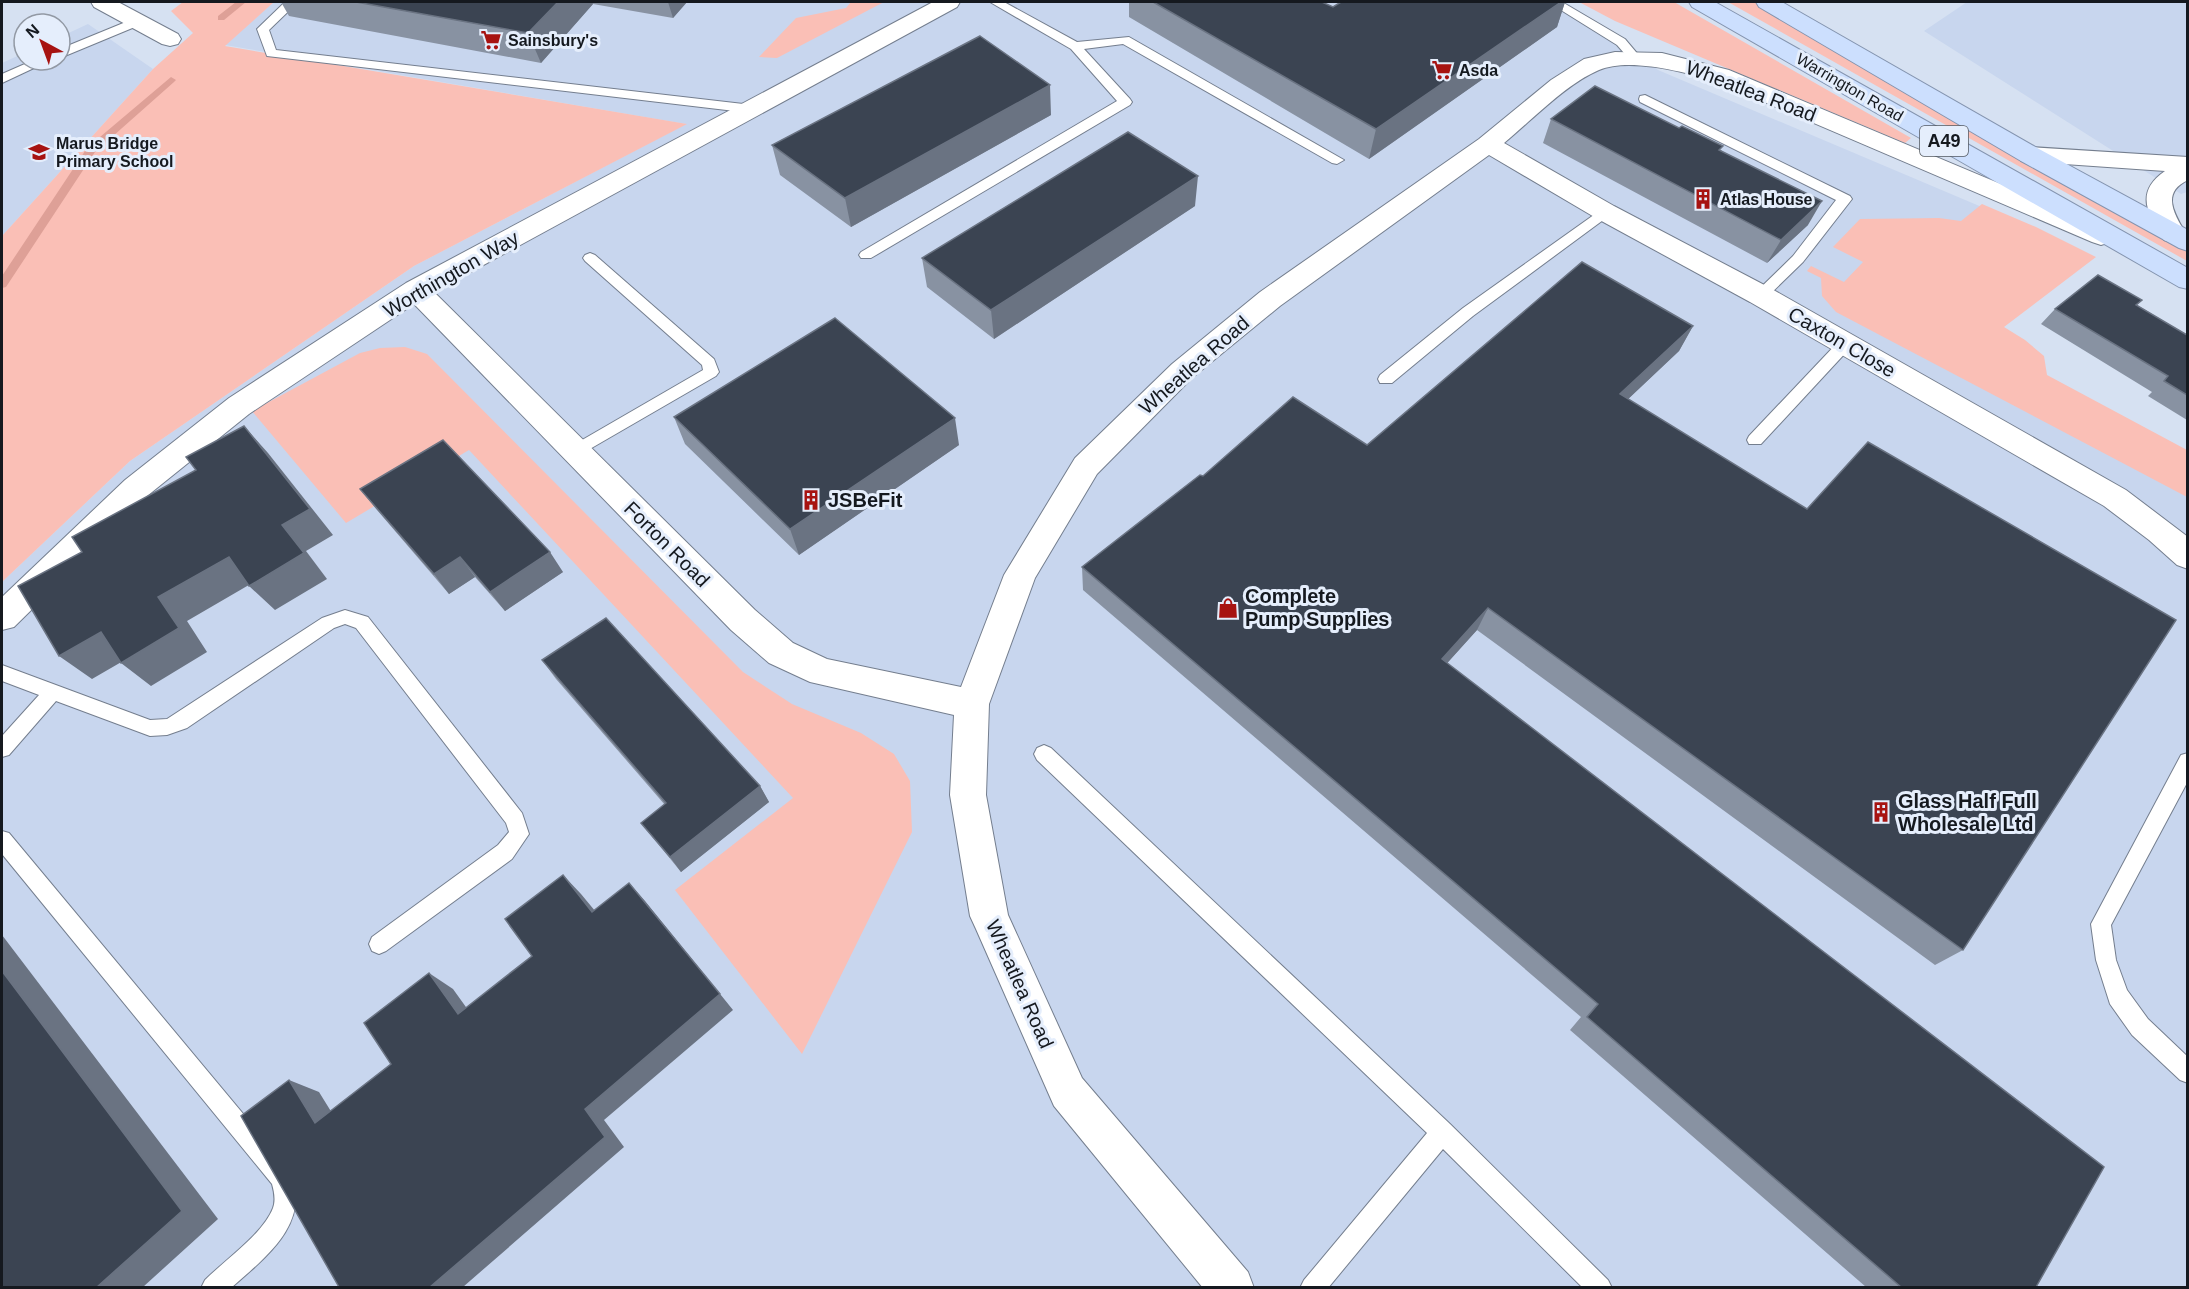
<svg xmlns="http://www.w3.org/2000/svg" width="2189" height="1289" font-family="Helvetica,sans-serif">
<rect width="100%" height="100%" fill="#d6e1f2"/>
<path fill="#c8d6ee" d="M274,2h1291l57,36 36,32 345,146 -56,104 240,151v816l-2185,1v-706l128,-121 284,-195 272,-142 -461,-79z
M1967,2h220v190l-6,2 -257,-163z
M88,24l65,45 -151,167v-173l22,-10v7h36v-23z"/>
<path fill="#fabfb6" d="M183,2h91l-49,44 462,78 -273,142 -284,195 -128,121v-346l151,-167 40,-36 -22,-22z
M851,2h33l-107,56 -18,-1 37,-39 50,-10z
M1579,2h95l237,136 -6,5 -290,-122z
M1728,2h27l432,246v13z
M1982,204l54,23 60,30 -92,70 21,13 19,16 3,19 140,75v47l-351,-185 -14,-16 -1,-18 -14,-7 4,-5 33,16 19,-20 -30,-15 27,-28 79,-1 22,3z
M405,347l22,7 316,318 49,32 69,29 33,21 16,27 2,51 -110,222 -127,-164 118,-92 -324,-348 -123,73 -94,-112 108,-58 20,-5z"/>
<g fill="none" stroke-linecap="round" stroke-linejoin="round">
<path fill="#dea097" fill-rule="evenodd" d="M236,2h10l-22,18h-6v-4z
M171,77l5,3 -2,2 -79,70 -89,135 -4,1v-12l85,-128z"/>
<g stroke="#747e8e" stroke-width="2">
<path id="service" d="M285,2h13l-29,28 7,20 476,55 7,4 -7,4 -485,-57 -10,-27z
M990,2h14l73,40 52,-5 215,123 -7,4 -5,-1 -209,-119 -39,5 46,50 2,3 -2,3 -259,153h-10l-2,-3 2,-3 256,-151 -46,-52z
M1548,2h14l63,37 16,19 -6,4 -4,-1 -14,-16z
M138,17l6,4 -2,3 -82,34v-9z
M34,60h17l-49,23v-9z
M1645,95l205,101 2,3 -49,63 -38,37h-10l-2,-4 40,-39 43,-56 -196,-98 -1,-3 1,-3z
M1605,207l5,2 2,3 -2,3 -137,101 -81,67h-12l-2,-4 2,-4 83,-67z
M590,253l5,2 119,104 5,13 -3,4 -140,81 -6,-2 -2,-4 2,-4 133,-77 -1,-5 -117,-104 -2,-3 2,-3z
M1845,339l5,1 3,4 -3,4 -89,96h-12l-2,-4 2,-4 91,-96z
M345,610l23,7 154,196 7,21 -17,25 -126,92 -7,3 -7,-3 -3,-7 3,-7 126,-92 11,-13 -3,-9 -150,-195 -11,-4 -11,4 -147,100 -20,7 -17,1 -94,-35 -47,54 -7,2v-21l37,-41 -37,-14v-16l148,55 17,-1 155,-101z
M1044,745l7,3 399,376 158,156 4,8h-29l-140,-139 -115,139h-28l4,-8 123,-147 -390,-373 -3,-6 3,-6z
M2188,753v28l-77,144 5,35 11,30 21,29 40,38v26l-8,-3 -48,-45 -22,-31 -14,-44 -5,-36 90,-169z
M2,831l7,2 281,337c22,53 -23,86 -59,118h-30l4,-8c20,-20 58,-46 68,-72 3,-8 1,-17 -1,-24l-270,-330z"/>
</g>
<g stroke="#747e8e" stroke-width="2">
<path id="minor" d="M91,2h27l60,32 3,5 -3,5 -8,2 -8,-2 -68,-37z
M933,2h27l-3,5 -523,285 321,318 38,33 34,16 134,28 43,-112 71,-117 97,-94 88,-72 219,-153 72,-59 33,-21 31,-7 47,1 67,17 381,160 4,6 -4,6 -9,3 -9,-3 -379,-162c-30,-8 -84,-23 -114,-10 -33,14 -67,50 -95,73l110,63 156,82 356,202 62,47v32l-11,-4 -28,-25 -45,-34 -354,-204 -154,-84 -107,-63 -209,151 -88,72 -95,96 -62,104 -46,126 -3,91 22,120 74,163 166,194 6,16h-51l-149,-182 -78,-177 -6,-13 -20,-121 4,-80 -144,-33 -41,-19 -38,-33 -317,-326 -165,110 -102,82 -133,131 -12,3v-33l123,-117 104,-82 177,-115z
M2030,147l158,10v23c-28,13 -13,35 -2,54l-4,6 -9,3 -9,-3c-16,-25 -30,-48 1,-69l-144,-10 -3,-6 3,-6z"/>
</g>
<g stroke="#8494af" stroke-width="2">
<path id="trunk" d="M1689,2h26l473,266v21l-9,-2 -487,-280z
M1756,2h26l257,147 149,81v21l-9,-3 -158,-87 -262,-154z"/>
</g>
<use href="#service" fill="#fff" fill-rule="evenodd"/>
<use href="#minor" fill="#fff" fill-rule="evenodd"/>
<use href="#trunk" fill="#ccdffe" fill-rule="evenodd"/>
</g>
<path fill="#8892a2" d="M281,2h406l-14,16 -80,-14 -52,59 -252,-47z
M1129,2h193l11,5 8,-5h224l-8,25 -188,132 -240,-142z
M1051,115l-200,112 -71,-52 -8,-30z
M1551,119l170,31 87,75 -41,38 -224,-120z
M1195,206l-201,133 -67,-52 -5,-29z
M2142,300l-5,5 50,30v85l-39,-24 4,-4 -111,-68 14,-15z
M1693,326l-14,25 -51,48 335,551 -28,15 -458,-335 -30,33 589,624h-170l-296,-257 11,-13 -498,-427 -1,-23 121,-91 164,-31z
M674,417l285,28 -160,110 -114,-111z
M360,489l203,83 -58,39 -30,-34 -26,17 -72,-84z
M542,660l218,126 9,16 -88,70 -40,-49 24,-18 -109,-126z"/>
<path fill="#6a7382" d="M558,2h34l1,2 -52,59 -13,-30z
M668,2h19l-14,16z
M1561,2h4l-8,25 -188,132 7,-30z
M1050,85l1,30 -200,112 -6,-29z
M1198,176l-3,30 -201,133 -3,-29z
M1822,201l-14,24 -41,38 14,-23z
M1693,326l-14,25 -72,68 13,-25z
M955,418l4,27 -160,110 -9,-26z
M244,426l24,27 65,82 -27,16 21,28 -52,31 -26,-24z
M550,552l13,20 -58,39 -15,-19z
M229,557l25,25 -67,39 20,31 -56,34 -30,-23 9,-6 -38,22 -33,-23 99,-59z
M460,557l15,20 -26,17 -15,-20z
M1488,608l-11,22 -45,50 10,-21z
M760,786l9,16 -88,70 -11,-15z
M563,875l18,19 29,35 -18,-17z
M629,883l16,18 88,109 -129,110 20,27 -161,140h-33z
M2,935l216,284 -75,68h-46l-95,-316z
M429,973l24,16 28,39 -23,-14z
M289,1080l30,12 26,42 -30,-11z"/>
<path fill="#3b4452" stroke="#6a7382" stroke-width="1.5" d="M356,2h202l-30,31z
M1153,2h169l11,5 8,-5h220l-185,127z
M980,36l70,49 -205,113 -73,-53z
M1595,86l84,42 3,-2 41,20 -4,4 103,51 -41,39 -230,-121z
M1128,132l70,44 -207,134 -69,-52z
M1582,262l111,64 -73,68 187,115 61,-67 308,178 -213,330 -475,-342 -46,51 662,508 -68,120h-135l-314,-270 11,-13 -516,-437 118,-92 3,1 90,-79 74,48z
M2098,275l44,25 -6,5 51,30v60l-23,-14 4,-5 -113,-67z
M835,318l120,100 -165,111 -116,-112z
M244,426l66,83 -28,16 22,28 -55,33 -20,-29 -71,40 21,31 -58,35 -20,-31 -42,24 -41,-70 64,-34 -10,-15 124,-67 -10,-13z
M443,440l107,112 -60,40 -30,-35 -26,17 -74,-85z
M606,618l154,168 -90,71 -29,-34 25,-20 -124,-143z
M563,875l29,37 37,-29 91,111 -135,115 20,28 -175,150h-91l-98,-171 48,-36 26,43 76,-59 -27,-41 65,-50 29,41 74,-58 -27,-37z
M2,971l180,240 -85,76h-95z"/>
<defs>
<g id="supermarket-bare" transform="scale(1.62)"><path d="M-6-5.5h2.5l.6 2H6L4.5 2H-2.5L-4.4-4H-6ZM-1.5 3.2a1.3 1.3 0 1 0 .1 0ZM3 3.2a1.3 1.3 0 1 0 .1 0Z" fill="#a71311" stroke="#e5eefc" stroke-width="2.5" paint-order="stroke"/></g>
<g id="school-bare" transform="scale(1.62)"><path d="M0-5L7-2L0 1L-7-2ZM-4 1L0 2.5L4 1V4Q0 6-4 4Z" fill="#a71311" stroke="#e5eefc" stroke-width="2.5" paint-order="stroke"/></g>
<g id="building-bare" transform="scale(1.62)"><path d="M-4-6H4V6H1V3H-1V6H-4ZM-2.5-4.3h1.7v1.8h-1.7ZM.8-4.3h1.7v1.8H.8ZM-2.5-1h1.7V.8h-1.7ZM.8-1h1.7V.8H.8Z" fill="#a71311" stroke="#e5eefc" stroke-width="2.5" paint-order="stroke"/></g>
<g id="shop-bare" transform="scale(1.62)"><path d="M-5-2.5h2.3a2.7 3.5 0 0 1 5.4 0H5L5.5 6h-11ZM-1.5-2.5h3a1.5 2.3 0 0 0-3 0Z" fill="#a71311" stroke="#e5eefc" stroke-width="2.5" paint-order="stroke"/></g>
</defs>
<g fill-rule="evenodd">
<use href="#supermarket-bare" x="491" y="40"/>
<use href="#supermarket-bare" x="1442" y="70"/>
<use href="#school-bare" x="39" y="152"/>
<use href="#building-bare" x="1703" y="199"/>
<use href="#building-bare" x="811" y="500"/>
<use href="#shop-bare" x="1228" y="608"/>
<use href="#building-bare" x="1881" y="812"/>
</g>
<g text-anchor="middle" stroke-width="6" stroke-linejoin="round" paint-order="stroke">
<g font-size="16" font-weight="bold" fill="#15191f" stroke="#e5eefc" text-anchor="start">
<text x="508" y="46">Sainsbury's</text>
<text x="1459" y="76">Asda</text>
<text x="56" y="149">Marus Bridge<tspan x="56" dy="18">Primary School</tspan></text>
<text x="1720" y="205">Atlas House</text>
</g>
<g font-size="16" fill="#15191f" stroke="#e5eefc">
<text transform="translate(1850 87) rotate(30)" y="6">Warrington Road</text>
</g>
<rect fill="#e5eefc" stroke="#535961" stroke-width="1.5" x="1920" y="126" width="48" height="30" rx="4.5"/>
<g font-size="18" font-weight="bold" fill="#15191f">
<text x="1944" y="147">A49</text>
</g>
<g font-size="20" fill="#15191f" stroke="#e5eefc">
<text transform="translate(1751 91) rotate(21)" y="7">Wheatlea Road</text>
<text transform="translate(451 274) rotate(-30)" y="7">Worthington Way</text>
<text transform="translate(1842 342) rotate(30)" y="7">Caxton Close</text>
<text transform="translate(1194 365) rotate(-41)" y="7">Wheatlea Road</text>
<text transform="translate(667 544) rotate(45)" y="7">Forton Road</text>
<text transform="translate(1020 984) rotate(66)" y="7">Wheatlea Road</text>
</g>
<g font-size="20" font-weight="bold" fill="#15191f" stroke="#e5eefc" text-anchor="start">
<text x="828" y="507">JSBeFit</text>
<text x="1245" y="603">Complete<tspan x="1245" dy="23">Pump Supplies</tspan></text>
<text x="1898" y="808">Glass Half Full<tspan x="1898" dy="23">Wholesale Ltd</tspan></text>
</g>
</g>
<rect width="2189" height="1289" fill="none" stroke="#15191f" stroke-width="6"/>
<g transform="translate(42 42) rotate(319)"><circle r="28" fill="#e5eefc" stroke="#9299a4" stroke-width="1.5"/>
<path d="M0-4.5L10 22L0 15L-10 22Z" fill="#a71311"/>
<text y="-9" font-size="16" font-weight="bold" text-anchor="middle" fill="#15191f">N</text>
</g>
</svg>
